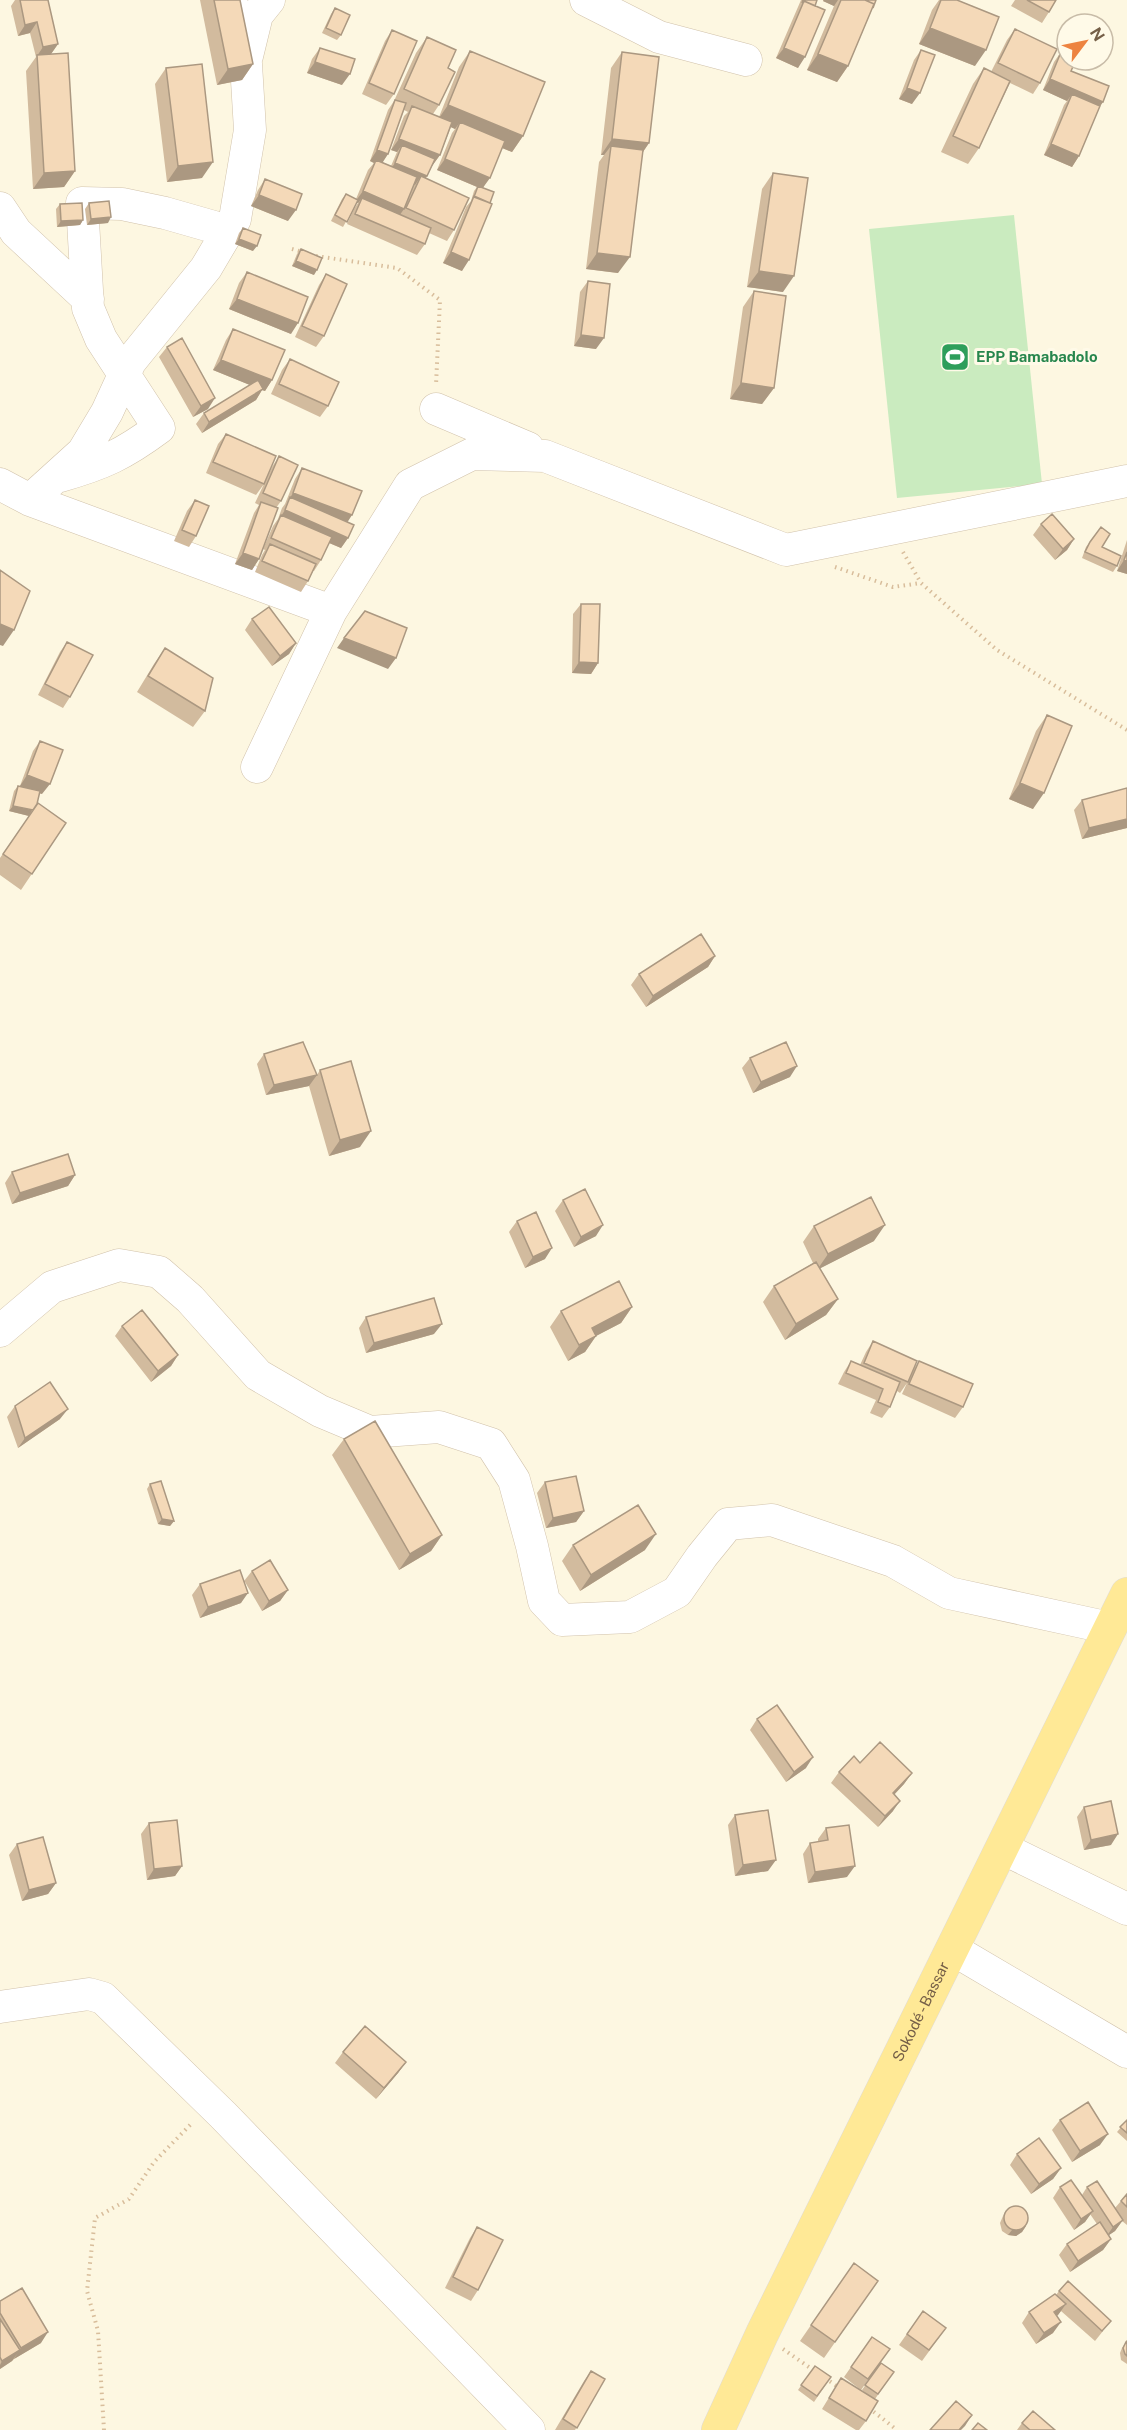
<svg xmlns="http://www.w3.org/2000/svg" width="1127" height="2430" font-family="'Public Sans',sans-serif">
<rect width="100%" height="100%" fill="#fdf7e1"/>
<path fill="#caebbf" d="M1014,215l28,269 -145,14 -28,-269z"/>
<g fill="none" stroke-linecap="round" stroke-linejoin="round">
<g stroke="#d1c2ab" stroke-width="33">
<path id="minor" d="M586,0l73,37 87,23
M247,56l10,-41 12,-15
M0,208l16,24 72,67
M436,409l92,39
M60,476c43,-12 64,-22 99,-48l-58,-89 -13,-31 -6,-105 40,1 43,9 63,18
M0,484l30,16 301,111
M30,500l53,-48 24,-40 23,-50 76,-94 29,-49 15,-89 -4,-66 -15,-64
M257,767l74,-156 79,-126 62,-31 73,2 241,94 341,-69
M0,1331l52,-44 67,-22 40,7 31,27 68,76 62,36 50,21 69,-5 52,17 23,36 18,66 12,55 18,19 68,-3 47,-25 25,-36 26,-32 44,-4 121,41 56,32 161,35
M1002,1848l125,61
M952,1949l175,103
M0,2007l89,-13 14,4 120,117 306,315"/>
</g>
<g stroke="#e1dcd7" stroke-width="34">
<g id="major">
<path id="s1" d="M718,2430l44,-96 365,-740"/>
</g>
</g>
<path stroke="#d8bd9b" stroke-width="4" stroke-dasharray="1.5 4.5" stroke-linecap="butt" d="M292,249l11,3
M316,256l81,12 43,32 -4,85
M903,552l18,31
M835,567l58,20 28,-4 76,67 130,80
M783,2349l33,23
M825,2378l13,9
M869,2408l28,22
M104,2430l-6,-99 -11,-40 8,-73 34,-19 25,-37 39,-40"/>
<use href="#minor" stroke="#fff" stroke-width="32"/>
<use href="#major" stroke="#ffe996" stroke-width="33"/>
</g>
<path fill="#d2bb9e" fill-rule="evenodd" d="M15,0h33l10,44 -7,10 24,117 -11,16 -31,2 -7,-118 10,-14 -6,-24 -12,3 -7,-30z
M200,0h40l13,64 -11,16 -25,5z
M801,0h16l-19,68 -22,-10z
M823,0h53l-28,66 -11,16 -30,-12 27,-64 -11,-5z
M939,0h18l18,66 -56,-22 13,-34z
M1015,0h41l-7,12 -7,11 -31,-17z
M335,8l6,27 -4,5 -15,-7 9,-19z
M1015,29l25,54 -7,11 -23,-11 -31,65 -11,16 -27,-12 32,-68 11,-16 7,4 16,-32z
M392,30l2,64 -8,11 -24,-11 23,-53z
M427,37l21,31 -9,37 -6,9 6,3 20,-50 11,-16 53,85 -11,16 -10,-4 -19,40 -21,83 -19,-8 23,-56 5,-6 3,-10 3,-4 -40,-17 15,-37 3,-4 -4,-2 -11,28 -8,11 -6,12 28,52 -7,11 -18,-8 -4,11 -8,11 -70,-31 7,-15 4,-6 -1,-1 -14,25 -12,-6 11,-22 4,-5 10,5 12,-29 6,-7 -4,-2 18,-51 6,-9 22,-48zM404,110l4,2 -4,4 -13,34 6,2 -6,14 -9,-4 6,-8z
M320,48l22,37 -35,-12 5,-14z
M921,50l-9,54 -13,-5 15,-39z
M622,52l27,91 -6,9 -25,121 -32,-4 13,-107 5,-7h-3l10,-87z
M1061,52l10,19 32,31 -3,4 -21,50 -7,11 -28,-12 20,-50 3,-4 -24,-11 11,-28z
M166,68l36,110 -35,4 -12,-98z
M773,173l10,119 -36,-5 15,-98z
M265,179l23,42 -37,-15 7,-16z
M89,203l19,20 -21,2 -2,-16z
M60,204l23,16 -3,5 -23,2 -1,-18z
M243,228l10,23 -18,-7 4,-11z
M301,249l13,26 -22,-9 5,-12z
M247,272l44,62 -62,-25 10,-26z
M326,274l-2,62 -8,11 -21,-10 24,-52z
M588,281l8,68 -22,-3 6,-54z
M754,291l20,97 -12,16 -32,-5 13,-92z
M233,329l39,51 -7,11 -3,-1 -6,10 -54,33 -6,-9 8,-11 46,-28 -37,-15 13,-30z
M167,347l41,62 -15,8 -34,-60z
M290,359l38,47 -8,11 -49,-23 11,-24z
M226,434l38,50 -8,11 -50,-22 12,-29z
M279,456l2,45 -5,7 -17,51 -7,11 -17,-6 19,-51 5,-8 -4,-2 17,-36z
M302,468l45,55 1,15 -7,10 -12,-5 -8,17 -7,11h-1l-5,10 -7,11 -46,-20 7,-17 3,-5 -2,-1 10,-23 5,-7 4,-11 3,-4 10,-25z
M195,500l1,36 -7,11 -15,-6 13,-30z
M1041,524l33,15 -7,11 -12,10 -22,-25z
M1101,527l1,20 15,19 -4,6 -31,-14 4,-11z
M1127,540v34l-10,-3z
M581,604l17,59 -7,11 -19,-1 1,-59z
M252,619l44,24 -7,11 -17,12 -27,-36z
M67,642l3,55 -7,11 -25,-13 22,-43z
M165,648l40,63 -12,16 -56,-35 17,-28z
M1047,715l-14,94 -24,-10 27,-68z
M40,741l2,53 -3,-1 -2,11 29,19 -45,67 -21,-15v-17l29,-42 -20,-5 5,-20 4,-5 6,1 -4,-1 13,-35z
M1127,788v40l-45,11 -8,-29 8,-10z
M715,956l-7,11 -62,40 -15,-22 8,-11z
M264,1054l53,21 3,-5 40,77 -31,9 -20,-70 -43,9 -9,-31z
M750,1058l40,19 -37,16 -11,-25z
M12,1172l63,3 -7,11 -56,18 -7,-21z
M563,1200l33,36 -22,11 -19,-36z
M517,1221l28,38 -20,9 -16,-36z
M814,1226l60,15 -54,27 18,31 -12,16 -41,25 -22,-38 11,-16 39,-23 -10,-21z
M632,1307l-11,16 -25,13 -11,16 -17,9 -18,-34 11,-16z
M366,1317l68,17 -68,19 -7,-25z
M122,1326l56,29 -7,11 -20,16 -36,-46z
M873,1341l40,29 6,-9 44,46 -8,11 -53,-24 5,-11 -7,10 -3,-2 -7,16 -8,11 -12,-5 6,-13 -38,-16 6,-12 7,-11 9,4 6,-13z
M15,1406l45,13 -42,29 -11,-31z
M344,1439l98,96 -11,16 -32,19 -67,-115z
M545,1482l39,29 -8,11 -30,6 -9,-35z
M150,1484l24,37 -4,5 -12,-2 -11,-35z
M573,1545l72,5 -65,41 -18,-30z
M252,1571l36,19 -8,11 -18,10 -17,-29 -4,21 -41,15 -8,-23 8,-11 44,-3z
M757,1719l49,49 -20,14 -36,-52z
M839,1772l73,1 -8,11 -10,11 -1,16 -15,16 -47,-44z
M1084,1807l27,38 -27,5 -7,-33z
M735,1815l33,56 -33,5 -7,-51z
M149,1823l33,43 -7,10 -28,4 -6,-46z
M826,1828l21,49 -39,6 -5,-29 7,-11 8,-1v-3z
M17,1844l39,39 -8,11 -26,7 -13,-46z
M343,2052l63,10 -8,11 -22,26 -41,-36z
M1060,2120l40,25 -28,17 -20,-32z
M1127,2120v21l-10,-9z
M1017,2154l44,14 -8,11 -22,15 -21,-29z
M1060,2187l22,8 5,-8 28,21 12,-14v31l-5,-4 -7,10 -6,4 2,4 -8,11 -33,22 -11,-17 8,-11 30,-20 -7,-10 -5,8 -11,8 -21,-32z
M1006,2210l20,16 -4,6 -6,4 -8,-1 -6,-4 -2,-8 3,-7z
M477,2227l1,63 -7,11 -26,-13 25,-50z
M854,2263l24,18 -54,77 -24,-17z
M1059,2291l44,40 -8,10 -34,-30 -4,5 -4,17 -17,11 -14,-21 7,-11 27,-17z
M0,2301l41,42 -27,16 -2,2 -12,8z
M923,2311l23,17 -24,33 -23,-16z
M872,2337l18,12 -29,41 -17,-13z
M1127,2341v23l-6,-4 -1,-7 2,-5z
M881,2363l13,9 -19,27 -9,22 -7,9h-3l-34,-21 19,-31 31,20 -10,-8z
M815,2366l16,11 -17,25 -16,-12z
M591,2371l14,8 -30,51h-20l29,-49z
M1022,2423l33,7h-38z"/>
<path fill="#ab9881" d="M824,0h14l-4,6 -11,-5z
M37,22l-7,11 -12,3 7,-11z
M930,28l56,22 -11,16 -56,-22z
M58,44l-7,10 -14,2 6,-9z
M784,48l21,9 -7,11 -22,-10z
M818,54l30,12 -11,16 -30,-12z
M315,62l35,12 -8,11 -35,-12z
M253,64l-11,16 -25,5 11,-16z
M1050,79l53,23 -7,10 -24,-18 -5,7 -24,-11z
M907,88l13,5 -8,11 -13,-5z
M448,105l75,31 -11,16 -55,-23 3,-7 -5,7 -18,-8z
M399,139l41,16 -8,11 -30,-21 -5,7 -6,-2z
M612,139l37,4 -11,16 -27,-13 -7,9h-3z
M1051,144l28,12 -7,11 -28,-12z
M377,150l11,4 -7,11 -5,-5 -2,3 -4,-2z
M445,159l45,19 -8,11 -45,-19z
M213,162l-11,16 -35,4 11,-16z
M395,163l32,13 -7,11 1,-11 -6,9 -27,-12z
M75,171l-11,16 -31,2 11,-16z
M363,191l41,18 -7,10 -35,-21 -4,5 -3,-1z
M259,195l37,15 -8,11 -37,-15z
M111,217l-3,6 -21,2 4,-6z
M83,220l-3,5 -23,2 4,-6z
M239,239l18,7 -4,5 -18,-7z
M451,252l18,8 -7,11 -19,-8z
M597,253l33,4 -12,16 -32,-4z
M296,261l21,9 -3,5 -22,-9z
M759,271l35,5 -11,16 -36,-5z
M237,299l61,24 -7,11 -62,-25z
M581,335l23,3 -8,11 -22,-3z
M221,360l51,20 -7,11 -3,-1 -6,10 -54,33 7,-11 53,-32 -49,-20z
M741,383l33,5 -12,16 -32,-5z
M215,398l-7,11 -15,8 8,-11z
M293,493l59,22 -7,11 -55,-28z
M285,510l63,28 -7,10 -63,-27z
M1074,539l-7,11 -12,10 8,-11z
M243,553l16,6 -7,11 -17,-6z
M1124,560l3,1v13l-10,-3z
M0,624l14,6 -11,16 -3,-1z
M344,638l52,20 -8,11 -51,-21z
M296,643l-7,11 -17,12 8,-10z
M579,662l19,1 -7,11 -19,-1z
M27,775l23,9 -8,10 -22,-8z
M1020,783l24,10 -11,16 -24,-10z
M13,806l19,4 -3,6 -20,-5z
M1127,819v9l-45,11 7,-11z
M715,956l-7,11 -62,40 7,-11z
M797,1066l-7,11 -37,16 8,-11z
M317,1075l-8,11 -43,9 8,-10z
M371,1131l-11,16 -31,9 11,-16z
M75,1175l-7,11 -56,18 8,-11z
M603,1225l-7,11 -22,11 7,-10z
M885,1225l-11,16 -57,29 11,-16z
M552,1248l-7,11 -20,9 8,-11z
M838,1299l-12,16 -41,25 11,-16z
M632,1307l-11,16 -25,13 -11,16 -17,9 24,-33z
M442,1324l-8,10 -68,19 8,-10z
M178,1355l-7,11 -20,16 7,-11z
M68,1409l-8,10 -42,29 7,-10z
M584,1511l-8,11 -30,6 7,-10z
M162,1519l12,2 -4,5 -12,-2z
M656,1534l-11,16 -65,41 11,-16z
M442,1535l-11,16 -32,19 11,-16z
M288,1590l-8,11 -18,10 7,-10z
M248,1593l-7,10 -41,15 8,-11z
M813,1757l-7,11 -20,14 8,-10z
M912,1773l-8,11 -19,20 8,-11z
M900,1801l-7,10 -15,16 7,-11z
M1118,1834l-7,11 -27,5 7,-10z
M776,1860l-8,11 -33,5 8,-11z
M182,1866l-7,10 -28,4 7,-11z
M855,1866l-8,11 -39,6 7,-11z
M56,1883l-8,11 -26,7 7,-11z
M406,2062l-8,11 -22,26 8,-11z
M1108,2134l-8,11 -28,17 8,-11z
M1061,2168l-8,11 -22,15 8,-10z
M1093,2211l-8,11 -11,8 7,-11z
M1123,2220l-8,11 -9,6 7,-10z
M1026,2226l-4,6 -6,4 -8,-1 4,-5z
M1111,2239l-8,11 -33,22 8,-11z
M1066,2304l-8,11 -11,8 7,-11z
M1061,2322l-8,11 -17,11 8,-11z
M48,2332l-7,11 -27,16 7,-11z
M20,2350l-8,11 -12,8v-4l2,-4z
M972,2415l-7,11 -4,4h-2z"/>
<path fill="#f4d9b8" stroke="#ab9881" stroke-width="1.5" d="M20,0h28l10,44 -15,3 -6,-25 -12,3z
M214,0h26l13,64 -25,5z
M803,0h14l-2,6 -11,-5 -2,2z
M841,0h24l9,4 -26,62 -30,-12z
M865,0h11l-3,8 1,-4z
M941,0h16l42,17 -13,33 -56,-22z
M1027,0h29l-7,12z
M804,1l21,9 -20,47 -21,-9z
M335,8l15,7 -9,20 -15,-7z
M1015,29l42,20 -17,34 -42,-20z
M392,30l25,11 -23,53 -25,-11z
M427,37l29,13 -8,18 7,4 -16,33 -35,-16z
M320,48l35,11 -5,15 -35,-12z
M921,50l14,5 -15,38 -13,-5z
M470,51l75,31 -22,54 -75,-31z
M622,52l37,5 -10,86 -37,-4z
M1061,52l6,2v6h9l-5,11 38,15 -6,16 -53,-23z
M68,53l7,118 -31,2 -7,-118z
M202,64l11,98 -35,4 -12,-98z
M984,68l26,13 -31,67 -26,-12z
M1072,94l28,12 -21,50 -28,-12z
M395,100l11,3 -18,51 -11,-4z
M412,106l40,16 -12,33 -41,-16z
M460,122l45,19 -15,37 -45,-19z
M402,145l33,14 -8,17 -32,-13z
M611,146l32,4 -13,107 -33,-4z
M376,160l41,17 -13,32 -41,-18z
M773,173l35,5 -14,98 -35,-5z
M421,176l48,22 -15,32 -48,-22z
M265,179l37,15 -6,16 -37,-15z
M478,186l16,6 -4,11 -16,-6z
M346,194l12,6 -11,22 -12,-7z
M474,196l18,8 -23,56 -18,-8z
M362,198l69,30 -6,16 -70,-30z
M109,201l2,16 -20,2 -2,-16z
M82,203l1,17 -22,1 -1,-17z
M243,228l18,7 -4,11 -18,-7z
M301,249l21,9 -5,12 -21,-9z
M247,272l61,25 -10,26 -61,-24z
M326,274l21,10 -23,52 -22,-10z
M588,281l22,3 -6,54 -23,-3z
M754,291l32,5 -12,92 -33,-5z
M233,329l52,21 -13,30 -51,-20z
M182,338l33,60 -14,8 -34,-59z
M290,359l49,23 -11,24 -49,-22z
M258,380l5,9 -54,33 -5,-9z
M226,434l50,22 -12,28 -51,-22z
M279,456l19,9 -17,36 -18,-8z
M302,468l60,23 -10,24 -59,-22z
M290,497l64,28 -6,13 -63,-28z
M195,500l14,6 -13,30 -14,-6z
M261,502l17,6 -19,51 -16,-6z
M1052,514l22,25 -11,10 -22,-25z
M281,515l51,22 -11,23 -50,-22z
M1101,527l9,7 -8,13 19,9 -4,10 -32,-14 5,-10z
M270,544l46,20 -8,17 -46,-20z
M1127,552v9l-3,-1z
M0,570l30,21 -16,39 -14,-6z
M581,604h19l-2,59 -19,-1z
M269,607l27,36 -16,13 -28,-37z
M365,611l42,17 -11,30 -52,-20z
M67,642l26,13 -23,42 -25,-13z
M165,648l48,30 -8,33 -57,-35z
M1047,715l25,11 -28,67 -24,-10z
M40,741l23,9 -13,34 -23,-9z
M18,786l22,5 -3,13 -4,6 -20,-4z
M1127,788v31l-38,9 -7,-28z
M38,803l28,20 -34,51 -29,-20z
M701,934l14,22 -62,40 -14,-22z
M303,1042l14,33 -43,10 -10,-31z
M786,1042l11,24 -36,16 -11,-24z
M351,1061l20,70 -31,9 -20,-70z
M68,1154l7,21 -55,18 -8,-21z
M585,1189l18,36 -22,12 -18,-37z
M871,1197l14,28 -57,29 -14,-28z
M536,1212l16,36 -19,9 -16,-36z
M816,1262l22,37 -42,25 -22,-38z
M619,1281l13,26 -40,21 4,8 -17,9 -18,-34z
M434,1298l8,26 -68,19 -8,-26z
M142,1310l36,45 -20,16 -36,-45z
M873,1341l44,20 -9,21 -44,-19z
M851,1361l49,21 -10,25 -12,-5 5,-13 -37,-16z
M919,1361l54,23 -10,23 -54,-23z
M50,1382l18,27 -43,29 -10,-32z
M375,1421l67,114 -32,19 -66,-115z
M576,1476l8,35 -31,7 -8,-36z
M161,1481l13,40 -12,-2 -12,-35z
M638,1505l18,29 -65,41 -18,-30z
M270,1560l18,30 -19,11 -17,-30z
M240,1570l8,23 -40,14 -8,-23z
M777,1705l36,52 -19,15 -37,-53z
M880,1742l32,31 -19,20 7,8 -15,15 -46,-44 15,-16 6,7z
M1111,1801l7,33 -27,6 -7,-33z
M768,1810l8,50 -33,5 -8,-50z
M177,1820l5,46 -28,3 -5,-46z
M849,1825l6,41 -40,6 -5,-29 18,-3 -2,-12z
M43,1837l13,46 -27,7 -12,-46z
M365,2026l41,36 -22,26 -41,-36z
M1088,2102l20,32 -28,17 -20,-31z
M1127,2120v13l-7,-6z
M1039,2138l22,30 -22,16 -22,-30z
M1071,2180l22,31 -12,8 -21,-32z
M1097,2181l26,39 -10,7 -26,-40z
M1127,2194v13l-6,-6z
M1004 2218a12 12 0 1 1 24 0a12 12 0 1 1-24 0Z
M1100,2222l11,17 -33,22 -11,-17z
M477,2227l26,13 -25,50 -25,-13z
M854,2263l24,18 -43,61 -24,-17z
M1068,2281l43,40 -9,10 -43,-40z
M22,2288l26,44 -27,16 -21,-35v-12z
M1055,2294l11,10 -12,8 7,10 -17,11 -15,-21z
M923,2311l23,17 -17,22 -22,-16z
M0,2319l20,31 -18,11 -2,-4z
M872,2337l18,12 -22,30 -17,-12z
M1127,2341v15l-2,-2 -2,-6 3,-6z
M881,2363l13,9 -16,22 -13,-9z
M815,2366l16,11 -14,19 -16,-11z
M591,2371l14,8 -28,49 -14,-9z
M841,2378l37,23 -12,20 -37,-23z
M956,2401l16,14 -13,15h-29z
M1033,2411l22,19h-25l-8,-7z
M978,2423l9,7h-15z"/>
<defs>
<g id="stadium-square" transform="scale(1.5)"><rect x="-9" y="-9" width="18" height="18" rx="4" fill="#2e9e5b" stroke="#fffae8"/><path d="M0-5a6.5 5 0 1 0 0 10a6.5 5 0 1 0 0-10ZM-3.5-1.8h7v3.6h-7Z" fill="#fff"/></g>
</defs>
<g fill-rule="evenodd">
<use href="#stadium-square" x="955" y="357"/>
</g>
<g text-anchor="middle" stroke-width="6" stroke-linejoin="round" paint-order="stroke">
<g font-size="15" font-weight="bold" fill="#27864d" stroke="#fffae8" text-anchor="start">
<text x="976" y="362">EPP Bamabadolo</text>
</g>
<g font-size="15" fill="#755f47" stroke="#fffae8">
<text dy="5" stroke="none"><textPath href="#s1" startOffset="465">Sokodé - Bassar</textPath></text>
</g>
</g>
<g transform="translate(1085 42) rotate(58)"><circle r="28" fill="#fffae8" stroke="#c8bca8" stroke-width="1.5"/>
<path d="M0-4.5L10 22L0 15L-10 22Z" fill="#ed8340"/>
<text y="-9" font-size="16" font-weight="bold" text-anchor="middle" fill="#755f47">N</text>
</g>
</svg>
